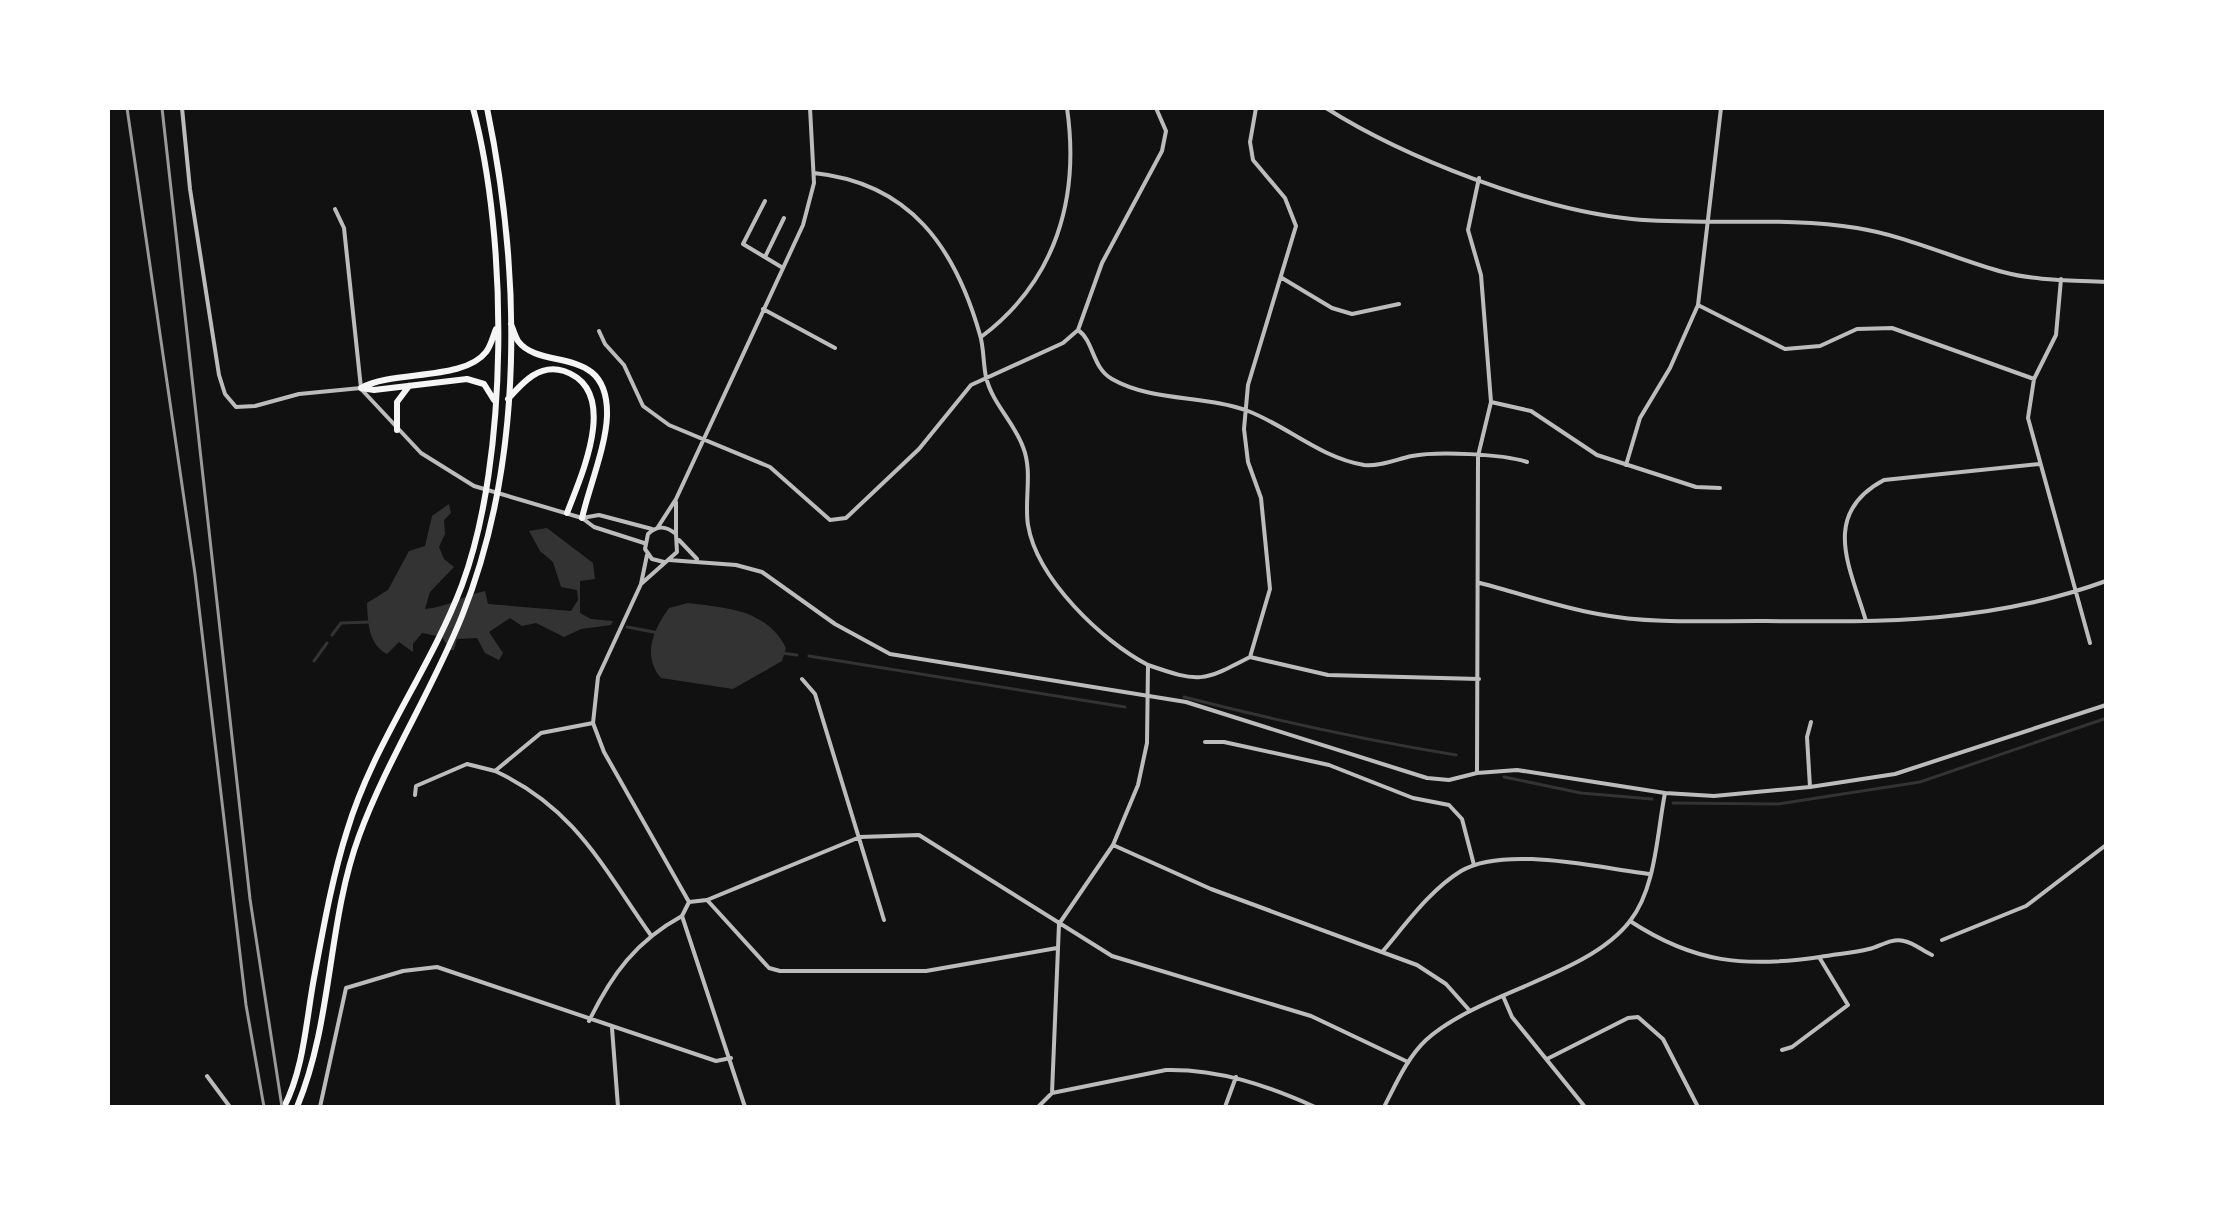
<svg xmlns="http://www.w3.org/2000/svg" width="2214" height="1215" font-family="Raleway,sans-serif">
<rect width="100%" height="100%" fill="#111"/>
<path fill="#333" d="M449,504l2,9 -7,7 1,14 -6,13 5,12 10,8 -24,25 -5,17c21,-1 39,-14 60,-18l3,13 83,7 7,-11 -1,-10 -16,-3 -8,-25 -13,-11 -11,-20 18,-3 46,35 2,16 -15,2v32l11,6 22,2 -2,4 -30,4 -17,8 -28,-14 -14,3 -12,-8 -21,14 14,21 -4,7 -14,-7 -8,-15 -20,1 -3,11h-4l-8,-13 -20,-4 -9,11v8l-14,-10 -12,12c-19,-10 -19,-32 -20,-51l21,-13 21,-39 16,-5 7,-30z
M688,603c39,5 78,6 98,45l-4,13 -49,28 -72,-11c-19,-22 -8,-48 8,-70z"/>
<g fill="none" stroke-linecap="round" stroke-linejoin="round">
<path stroke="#333" stroke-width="3" d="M627,627l32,6
M332,635l9,-12 30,-1
M781,653l16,2
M809,656l316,51
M314,661l13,-18
M1184,697c90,23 181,43 272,58
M1504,777l77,16 71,6
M1673,803l105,1 142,-22 184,-63"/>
<path stroke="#bcbcbc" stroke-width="4" d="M182,108l8,81 29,186 6,19 11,13 19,-1 44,-12 62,-6 -17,-160 -9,-19
M814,173c96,10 141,74 166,162 4,13 3,28 6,42 6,26 28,45 37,70 10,25 1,53 5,78 9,54 74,116 120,140l-1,78 -9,42 -25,60 -54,79 -7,169
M765,201l-22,43 40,24
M765,257l19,-39
M1282,278l50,30 20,6 47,-10
M2061,279l-5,56 -22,44 -6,39 62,225
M1698,305l87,44 35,-3 37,-17 35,-1 142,51
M763,309l72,39
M1078,330c16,11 14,38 34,49 40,23 93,16 136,32 39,15 73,47 116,54 15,2 33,-6 48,-9 25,-5 91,-2 115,6
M599,331l6,13 19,21 19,41 26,19 101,42 60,53 16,-2 73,-69 52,-64 92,-42 15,-13 24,-67 60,-112 4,-20 -10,-23
M981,337c75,-56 99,-139 86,-229
M1491,402l40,9 66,44 99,32 24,1
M1626,465l14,-47 30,-50 28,-63 23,-197
M676,502v32
M658,527l18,-28 127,-274 11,-42 -4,-75
M1480,583c39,10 79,24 118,31 52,10 106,7 159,7 123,1 231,3 349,-40
M1866,621c-16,-54 -46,-107 18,-141l155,-16
M1250,657l20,-68 -9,-91 -13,-36 -4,-33 4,-44 48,-159 -11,-28 -32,-38 -3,-18 6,-34
M1148,665c52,18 54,17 102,-8l78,18 151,4
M802,679l13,15 69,226
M1205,742h19l105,23 84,33 36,7 13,14 12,46
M495,771c80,37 107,95 155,163
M1477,773l1,-317 13,-54 -10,-127 -13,-45 11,-52
M1810,787l-3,-50 4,-15
M415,795l1,-9 51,-22 28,7 46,-38 52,-10
M1113,845l98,44 206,76 29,19 24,27
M708,901l61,67 11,3h146l131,-23
M689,902l18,-2 153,-63 59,-2 193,121 199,60 97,46
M1630,921c64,42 115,47 190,36 16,-3 33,-4 49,-8 12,-3 22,-11 35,-8 10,2 19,10 28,14
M1942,940l84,-34 80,-61
M1383,951c23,-27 47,-61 78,-80 44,-26 138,-3 189,3
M1503,996l9,21 73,90
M589,1021c23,-47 47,-80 93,-105
M612,1028l6,79
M1782,1050l10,-3 56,-42 -29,-48
M1547,1059l81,-41 10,-1 25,22 35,68
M207,1076l23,31
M320,1107l26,-119 57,-17 34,-4 279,94 15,-3
M1038,1107l14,-14 114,-23c53,-1 100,15 149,37
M1225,1107l11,-30"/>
<path stroke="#bcbcbc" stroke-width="4" d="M1326,108c79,50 213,102 306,111 75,7 151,-3 225,9 50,8 98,31 146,44 33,9 69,8 103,10
M108,213v83
M362,390l59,63 53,33 108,32 12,9 50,16
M582,518l17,-3 53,14
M679,540l18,19
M647,555l-6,29 -43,93 -5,46 11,29 85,150 -7,14 63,191
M669,560l67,5 26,7 73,52 55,30 296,48 241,76 22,2 28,-7 40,-3 148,23 49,3 96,-9 85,-13 211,-69
M641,584l36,-32 -1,-18c-10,-8 -18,-9 -28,0l-3,15 7,10 12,3
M1384,1107c12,-23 23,-49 42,-67 53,-48 162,-64 204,-119 26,-33 27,-88 35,-128"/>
<path stroke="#f5f5f5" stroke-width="6" d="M511,324c2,5 4,12 7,17 23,31 91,2 89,75 -1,30 -18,72 -25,102
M361,388c32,-18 103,-7 125,-36 5,-6 7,-16 10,-23
M361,388l13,2 93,-11 17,5 10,16
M508,399c15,-17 32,-36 56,-28 57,19 17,105 3,142
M397,430v-28l12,-16
M284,1107c20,-39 22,-86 30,-129 9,-48 18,-100 33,-147 26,-87 83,-161 115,-246 47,-127 46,-346 11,-477
M297,1107c36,-86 30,-184 62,-271 28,-76 73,-145 103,-220 63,-158 59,-344 25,-508"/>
<path stroke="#9a9a9a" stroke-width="3" d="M127,108l68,466 51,431 18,102
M162,108l88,791 32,208"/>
</g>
<rect width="2214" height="1215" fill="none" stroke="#ffffff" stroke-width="220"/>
</svg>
